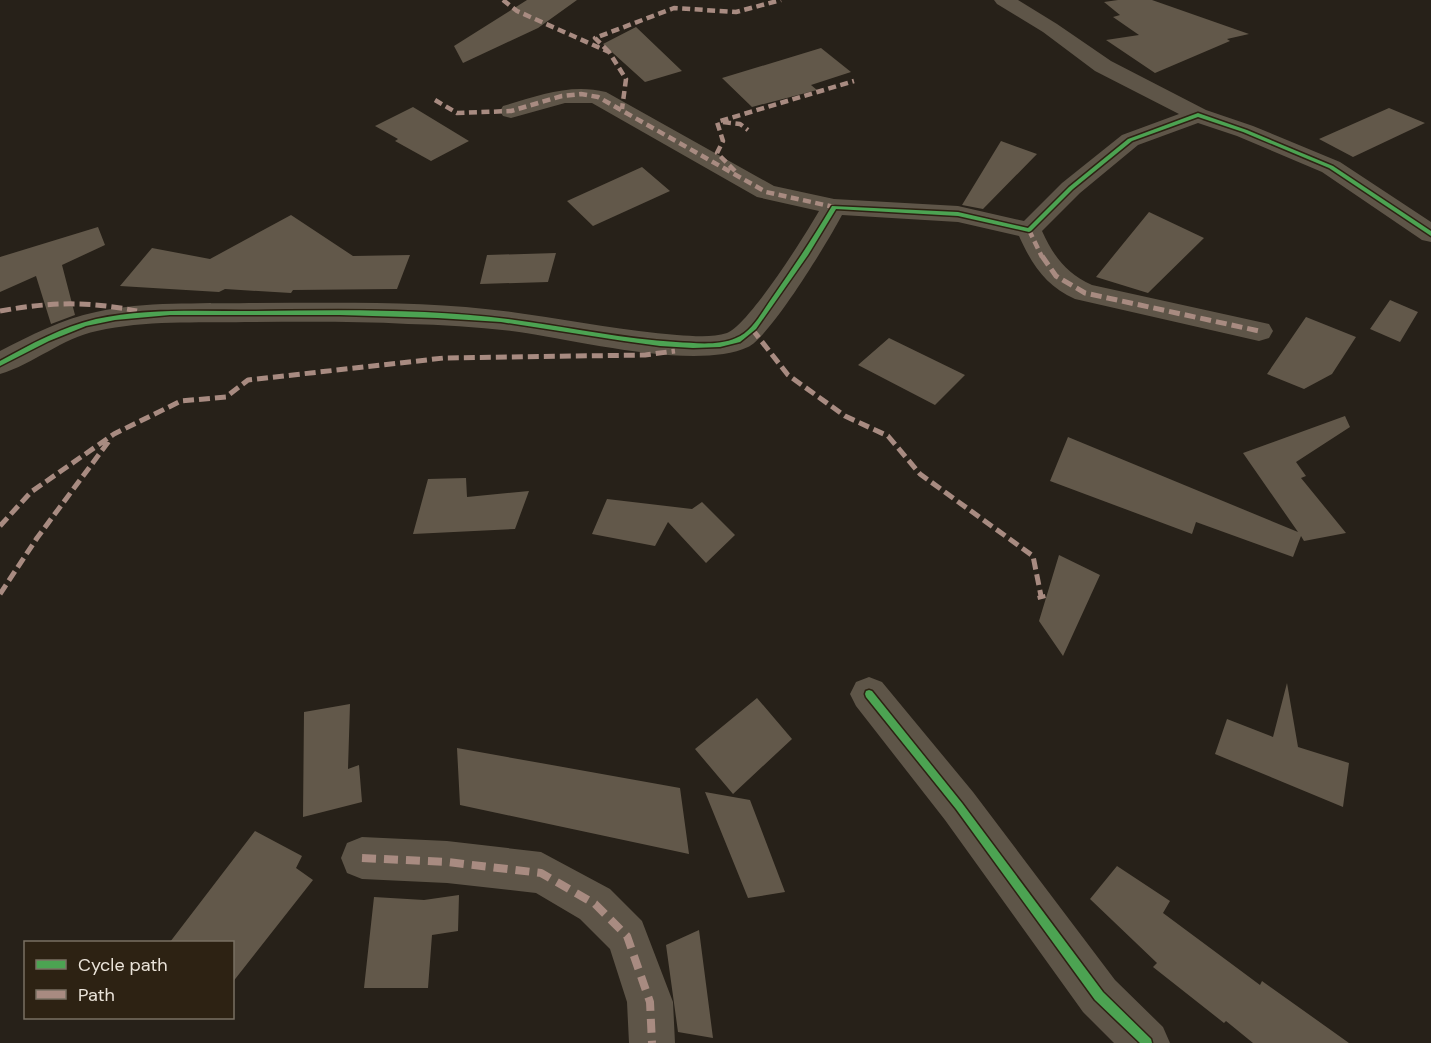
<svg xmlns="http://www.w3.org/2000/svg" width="1431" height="1043" font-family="'DM Sans',sans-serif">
<rect width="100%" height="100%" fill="#272119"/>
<path fill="#62584a" d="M527,0h50l-39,28 -75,35 -9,-17z
M1118,0h34l97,34 -22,5 3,2 -75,32 -49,-33 33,-5 -26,-18 7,-2 -16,-13z
M636,27l46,44 -37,11 -42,-38z
M821,48l30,24 -40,13 6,5 -65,17 -30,-29z
M413,107l56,34 -38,20 -36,-20 3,-2 -23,-13z
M1389,108l36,15 -72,34 -34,-18z
M1001,141l36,13 -54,55 -21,-4z
M642,167l28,24 -77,35 -26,-25z
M1149,212l55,26 -56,55 -52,-16z
M291,215l62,41 57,-1 -13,34 -104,1 -2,3 -66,-4 -6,3 -99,-6 32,-38 58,11z
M98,227l7,18 -43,20 13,50 -24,9 -15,-48 -36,16v-35z
M556,253l-8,29 -68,2 7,-29z
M1390,300l28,12 -18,30 -30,-13z
M1306,317l50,20 -24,37 -28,15 -37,-15z
M889,338l76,37 -30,30 -77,-40z
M1345,416l5,11 -54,35 10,14 -5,2 45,55 -42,8 -3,-5 -8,21 -97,-35 -4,12 -142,-53 18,-44 230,95 -55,-79z
M466,478l1,19 62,-6 -14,38 -102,5 15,-55z
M607,499l85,10 10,-7 33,33 -29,28 -38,-41 -13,24 -63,-12z
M1059,555l41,20 -37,81 -24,-35z
M1287,683l11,64 51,16 -6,44 -128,-53 12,-35 46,18z
M757,698l35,41 -59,55 -38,-45z
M350,704l-2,65 11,-4 3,37 -59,15 1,-105z
M457,748l223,40 9,66 -229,-49z
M705,792l45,8 35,92 -37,6z
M255,831l47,25 -6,12 17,12 -81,103v-41h-62z
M1117,866l53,35 -7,12 97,72 2,-4 87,62h-96l-27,-22 -2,2 -71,-56 4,-4 -67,-64z
M459,895l-1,36 -26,4 -4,53h-64l10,-91 50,3z
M699,930l14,108 -35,-6 -12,-87z"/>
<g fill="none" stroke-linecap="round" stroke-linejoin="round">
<path fill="#5e5548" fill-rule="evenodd" d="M994,0h24l39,24 54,37 95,49 47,16 87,36 91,60v20l-9,-2 -100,-68 -85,-36 -39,-13 -60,22 -58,48 -38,38c12,26 24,42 50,54l177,39 4,7 -4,7 -10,3 -184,-42c-29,-13 -43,-34 -56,-63l-61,-14 -116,-7c-13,25 -72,122 -94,132 -52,24 -171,-7 -229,-15 -37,-5 -74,-7 -111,-8 -54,-3 -109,-2 -163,-2 -49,1 -99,-2 -148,9 -35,7 -63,33 -97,43v-23c31,-16 62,-32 96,-39 50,-11 102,-8 153,-9 92,0 185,-3 276,11 51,7 101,17 152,21 16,1 35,3 50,-2 21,-7 79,-99 92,-122l-62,-14 -165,-94h-27l-54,15 -8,-2 -3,-5 3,-5c34,-10 67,-23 103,-14l168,94 60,13 124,7 66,15 38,-38 60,-48 57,-21 -84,-43 -52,-39 -46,-28z
M869,677l13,5 91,110 142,188 48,47 7,16h-56l-31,-31 -138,-192 -89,-114 -6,-12 6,-12z
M362,837l85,4 94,11 69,37 32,32 31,81 2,41h-46l-2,-41 -17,-53 -30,-30 -44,-26 -89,-10 -85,-4 -15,-6 -6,-15 6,-15z"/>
<path stroke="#a88b81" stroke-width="4.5" stroke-dasharray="8 4.5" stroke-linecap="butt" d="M503,0l14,11 92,41 17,27 -4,30
M609,52l-14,-14 79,-30 62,4 45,-12
M435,100l22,13 54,-2 51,-15 19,-2 17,3 168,95 68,15
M723,122l17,2 8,6
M735,171l-18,-18 6,-12 -6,-19 137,-41
M1029,230l13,27"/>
<path stroke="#a88b81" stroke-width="5" stroke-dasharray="11 5" stroke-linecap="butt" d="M1042,256l14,20 29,17 174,38
M0,311c51,-9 86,-10 137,0
M752,329l36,46 57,41 43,20 32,38 113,82 8,40
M0,526l31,-34 83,-58 67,-33 45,-4 22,-17 196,-22 201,-3 30,-4
M0,594l37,-56 72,-97"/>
<path stroke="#a88b81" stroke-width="8" stroke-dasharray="14 8" stroke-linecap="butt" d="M1041,595l1,4
M362,858l85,4 94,11 54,31 32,32 23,66 2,41"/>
<g stroke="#2d2213" stroke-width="3">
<path id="cycleway" d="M1198,113l49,17 86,36 98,65v5l-102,-68 -86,-36 -45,-15 -66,24 -59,48 -42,42 -2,1 -71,-16 -122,-7 -28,46 -52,74 -16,13 -20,5 -27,1 -33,-2 -36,-5 -123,-19 -64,-4 -97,-3h-170l-55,5 -29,6 -37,15 -49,25v-5c31,-17 62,-34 96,-42 51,-11 104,-8 156,-8 89,-1 182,-3 270,10 51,7 103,18 154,21 19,1 42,4 60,-4 16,-6 26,-26 36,-40 21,-30 41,-60 60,-92l126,6 70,16 41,-41 59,-48z
M869,690l3,1 90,112 141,189 48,47 1,4h-12l-45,-43 -139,-191 -90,-112 -1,-3 1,-3z"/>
</g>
<use href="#cycleway" fill="#4ca352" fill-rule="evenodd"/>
</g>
<rect x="24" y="941" width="210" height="78" fill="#2d2213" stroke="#797063" stroke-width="1.5"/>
<rect x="36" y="960" width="30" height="9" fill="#4ca352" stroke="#797063" stroke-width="1.5"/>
<text x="78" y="971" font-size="18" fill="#ebe4da">Cycle path</text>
<rect x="36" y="990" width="30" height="9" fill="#a88b81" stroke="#797063" stroke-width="1.5"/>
<text x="78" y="1001" font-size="18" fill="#ebe4da">Path</text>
</svg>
